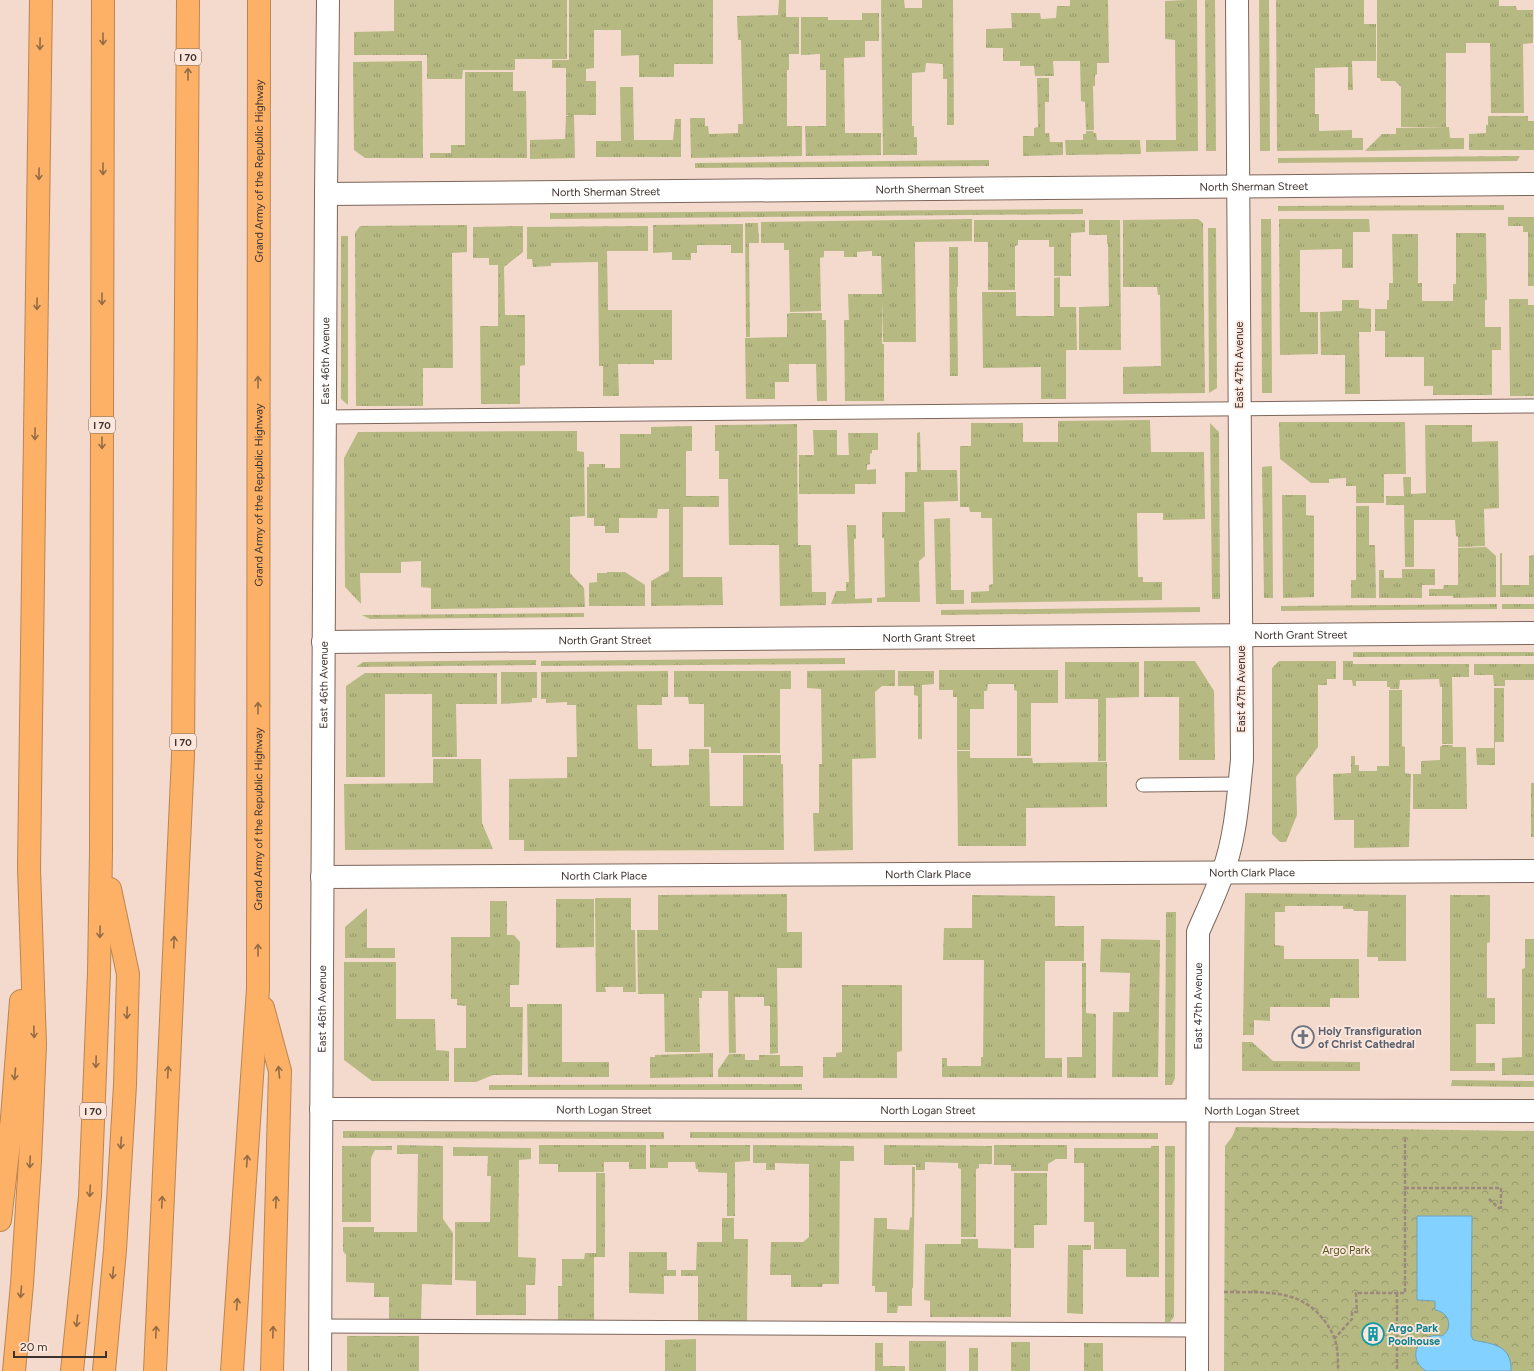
<svg xmlns="http://www.w3.org/2000/svg" width="1534" height="1371" font-family="Figtree,sans-serif">
<defs>
<pattern id="grass-tufts" width="24" height="20" patternUnits="userSpaceOnUse"><rect width="24" height="20" fill="#b6ba82"/><path d="M3 7l-1-3M5 7V3M7 7l1-3M15 17l-1-3M17 17v-4M19 17l1-3" fill="none" stroke="#95986b"/></pattern>
<pattern id="forest-crowns" width="20" height="18" patternUnits="userSpaceOnUse"><rect width="20" height="18" fill="#b6ba82"/><path d="M2 6a3 3 0 1 1 6 0M12 15a3 3 0 1 1 6 0" fill="none" stroke="#95986b"/></pattern>
</defs>
<rect width="100%" height="100%" fill="#f4d9cd"/>
<path fill="url(#grass-tufts)" d="M394,0h173v59h-52v11h-52l-1,9h-35v-24h-73v-23l40,-1z
M569,0h144v64h-39v13h-35v-22l-18,1v-26h-27v38l-8,1v12h10v34h-22l1,43 -45,1v-19l35,-1 1,-23 4,-1h-4v-47h-14v-8h17z
M779,0h7v17h13v37h-10v16h-2v56h15v30l-111,2 -1,-40h15v8h3l1,8 29,-1v-9h5l-2,-84h-3l-1,-24 41,-1z
M881,0h23l1,8h17v-8h31l1,125h-7v-46h-4v-15l-17,-1 -1,9 -13,1v53h2v11h3v18h-34z
M1070,0h38l1,63h-12v11l-2,1v11h-2l1,44h-8l-1,-28 -4,-1 -1,-40h-27l1,15h-19l-1,-10h-14v-5h-17v-13h-17v-19l26,-1 -1,-15h29l1,6 15,-1 1,-12h13z
M1186,0h11l1,151 -52,1v-12h30l-1,-100 -10,-1v-38z
M1205,0h10l1,151h-10z
M1259,0h10l1,151h-10z
M1276,0h88v24h12v37h-24l1,29h-5v-23l-33,1v46h4v17l33,-1v8h11v12l-86,1z
M1377,0h122v6h17l1,4h16v33l-10,1 1,69h-33l-1,-70h-24v10h-20v74h-45v-40l-6,-6h-14l-1,-3h-3z
M862,13h17v28h-14v16l-21,1 1,75h36v22l-75,1 -1,-30h21v-56h-6v-16l-19,1v-38h27v3h34z
M422,61l1,97h-58l-11,-8 -1,-88z
M465,72h48v19h13l1,67h-97v-5h21v-8h14z
M1037,78h12v24h-4v31h4l1,9h13v13l-40,1v-20h11v-8l4,-1z
M620,87h13l1,53h39l2,-21h6v38h-85v-16h25z
M1488,116h40v5h6v29h-65v-16l17,-1v-8h2z
M1449,127l1,11h14v11l-99,2 17,-17h14v-6z
M1086,131h7l1,2h2l1,7h43l1,14 -75,1 -1,-15h18v-6h3z
M1520,156l-3,5 -239,2v-5z
M989,160v6l-294,2v-5z
M1504,205v5l-226,1v-5z
M1083,209v5l-533,5v-6z
M1508,217h26v69h-6v-54h-5v-6h-15z
M972,219v22l-57,1 1,100h-33l-2,-86h-9v-5l-15,1v5h-13v-6h-20v6l-4,1 1,53 -31,1 -1,-62h-5v-7h-23v-21z
M1198,219l5,4 2,170 -82,1v-27l38,-1 -1,-71h-2l-1,-8h-34v-67z
M1261,219h10l1,174h-10z
M1279,219h90l1,13h-17v36h-11v-19l-42,1v62h18v42l-38,1z
M974,220h111v12l-14,1v43h-17v-29h-5v-7h-31v5l-3,1v44h-27v-48h-14z
M1089,220h31l1,130h-42v-43l30,-1 -1,-62h-1v-9h-18z
M745,223h13l1,20h-10l1,94h-4z
M743,224v29h-12v-8h-34v8h-6v7h-19v-8l-19,1v-28z
M467,225v27l-15,1 1,115h-30v38h-67l-1,-173 5,-7z
M523,226v26l-19,15 1,48h20v50l-5,1v38h-39l-1,-78h18v-61h-9v-7h-16v-31z
M648,226v25h-41l1,59h64v50h-18v4h-36l1,32h-16v-30h-4l-1,-104 -47,1v3l-18,1 -1,-8h-5v-32z
M1208,228h8l1,160 -8,5z
M1456,233h30l1,67h-2v27h16v23h-9v45h-59v-9h-9v-29h-39v-26h-10v-22h12v-9h2v-17h4l-1,-49h26v49h4v18h31v-17h3z
M341,236h7v169l-7,-6z
M949,247h9v40h-1l1,89h-8z
M1060,277v30h16l1,43h-11v49h-25v-32l-58,1 -1,-76h34v24h38v-38z
M848,294h34v50h2v57h-39l-1,-81h5z
M1509,299h19v6h6v91h-24z
M1342,300h17v8l12,1v23h-12l1,62h-15v-39h-24l-1,-43 22,-1z
M790,313h32v7h4l1,81h-10l-1,-37h-27v18h-14v17h-29l-1,-61 42,-1v-23z
M1150,420l1,32h53l1,67 -42,1v-7h-26l1,64h5v5h19v18l-191,3v-11l18,-1v-6l4,-1 -1,-66h-11v-6h-11l-1,-5h-9v-61h11v-23h52v19h35v-21z
M1279,422h126l1,52h-22v29h-28v-17h-10v-8l-17,1v4h-18l-31,-24z
M1210,423l9,9 1,167h-8z
M797,424l1,121h13l1,47h14v13l-46,1 -1,-61h-50l-1,-66h-9v-28h-4v-26z
M1425,425h47v17l26,-1 1,67 -15,1 1,37 -27,1v-10l-2,-1 -1,-16h-41v47h-9l-1,-62h-18v-9h18l-1,-19h8v17l15,-1z
M692,426v25h-6v45h33v11h-36v70h39l1,28 -72,1v-25l18,-10v-62h-11l-1,9h-38v15h-14v-7h-11v-8h-7v-51h2v-3h16v4h15v-34h31v-7z
M813,430h24v25h12l-1,-22h30v17h-6v3l-2,1v10l-3,1v5l9,-1v15h-21v10h-56v-39h15z
M577,431v20l7,1 1,64 -15,1v56l14,15 1,19 -154,2v-21l-10,-1v-26l-20,1v11h-41l1,31 -16,-17 -1,-129 14,-26z
M920,432l1,38h36l1,31 -34,1 1,54 -6,5 1,41h-43v-4l8,-1 -1,-59h-2v-26h23v-40h12v-39z
M1272,466l1,132h-9l-2,-131z
M1282,495h24v20l8,1v81l-31,1z
M1356,506h13v39h6l1,53h-25v-18h5z
M950,518l1,72h13v14h-28l-2,-85z
M847,525h9v14h-2l1,60 17,-1v5l-41,1 5,-13h10v-9h3z
M1486,547l10,9v41l-43,1v-2h-24v-7h14l1,-4h14v-37z
M1500,553h2v32h27v-29l5,-1v42h-34z
M1402,569h33v16h-13v13h-43v-28h5v8h18z
M607,572h18l20,13v21h-56v-23l8,-1v-9h10z
M1497,604v5l-216,2v-5z
M1502,604h32v5h-32z
M1200,607v5l-259,3v-5z
M584,613v4l-214,2 -8,-4z
M1353,652h181v4l-181,1z
M845,658v6l-304,2v-5z
M536,660v5l-180,2 7,-5z
M1144,661h51l19,30 1,69h-36v-63h-35z
M1279,661h57v18h-9v6h-9v62l-22,30 1,38 -11,27h-6l-8,-8v-166z
M1343,661h10v3h116v13h-17l1,67h-11v-57h-2l-1,-8 -39,1 -1,9h-9v-2h-3v-6h-31v5h-3l-1,-6h-9z
M1065,662h74v35l-33,1v63h-8v-62h-33z
M1474,664h60v16h-29v6h-11l-1,-11h-19z
M895,670v16h-13l-7,6 1,66 -24,1 1,91 -39,1 -1,-38h6v-49h3l-1,-75 -14,-1v-17z
M939,670h119v33h-27v53h-14v-65l-3,-1v-6h-26l-1,7h-3v18h-14v41h-13v-53h-4v-7h-14z
M668,671v26h-6v8h-25l1,44h14v17l37,-1v-16h20l1,57h33v-51h38v9h2l1,86 -260,1v-11h-15v-61l58,-1v-21h10l-1,-52h-9v-3l-21,1v-4h-5v-27z
M674,671h117v18h-11v64h-69v-6h-7v-43h-15l-1,-7h-14z
M898,671h36v13l-12,1v54h-4v-43l-4,-1v-9h-16z
M501,672h36v26h-5v4l-31,2z
M365,673h132v31h-41l1,53h-25v-63h-47v83h-39v-91z
M1494,688h10v54h-9v23h-18l-1,-17h18z
M1389,690h13v56l3,1v26l6,1 -2,73 -55,1v-28h-20l-1,-46 18,-1v-17h4v9h4v6h18v-5h12z
M1443,745h9l1,2h13l1,62h-54v-35h8v-13l19,-1v-13z
M957,751h13v7h62l1,5 74,-1v45l-81,1v38h-68z
M433,759h48l1,64 11,26 -148,1 -1,-66 89,-1z
M1531,783h3v54h-3z
M1245,893l161,2v66h-28v-4h-11l1,-46h-14l-1,-2h-10v-3h-58v6h-10v33l9,1v13h75v39h-29v9h-60v14l-16,-1v15h-11z
M787,894v38h15v36h-25l1,85 -8,1v-48h-6v-9h-29l1,56h-7l-1,-62h-26v7h-3l1,54h-35l-1,-58h-26l-1,-64h21v-35z
M972,895l83,1v30h29v35h-39v97h17v19h-120v-19h5v8h34v-9h2l1,-97h-41l1,-32h28z
M1450,895h40v47l-3,1v55h8v26h-19v39h19v8h-45z
M595,898h36v32h4l1,62h-13v-5h-18l1,5h-10z
M556,899h38v48l-38,1z
M490,901h17v34h7l6,7 -1,43h-9v22h13l-1,68h-29l-17,7h-22v-34h12v-42l-9,-1v-6h-6v-62h39z
M367,908v40h28v10h-50v-31z
M1166,912h10l-1,166 -3,7h-7z
M1101,939l59,1 -2,137h-46l1,-65h16l1,-39 -30,-1z
M1525,939h9v136h-32v-17l20,-1v-88l3,-1z
M344,962h52v57h39l1,31 13,1v30h-77l-28,-21z
M1082,963h4v50l10,1v64h-29v-21h15z
M842,985h60v66l-5,1v26h-74v-21h13v-4l6,-1z
M527,1004h35v58h47v15h-81z
M1242,1042h10l21,19 87,1v9h-118z
M713,1053v24l-63,1v-21h5v-2z
M729,1054h16v6h14v-5h21v11h23v11h-85v-7z
M1452,1080l82,1v6l-83,-1z
M802,1084v6h-313v-5z
M343,1131l321,1v7l-321,-1z
M690,1132l468,1v6l-468,-1z
M397,1145l46,1v73l10,14 -1,52 -30,-1 -1,35h-32v-22h-15v-14l-28,-1v-27l-3,-4v-24h31v5h43l1,-78h-21z
M539,1145h107v24h-17v-7h-25v10h-46v-8h-19z
M650,1145h100v16l-15,1v54h-8v-43l-29,-1v-3h-2l-1,-7h-27v6h-18z
M753,1145l101,1v15h-14l-1,123h-16l-1,3h-31v-12h-21l1,-33h32l6,-5v-73l-34,-1v7h-9v-7h-13z
M884,1145l108,1v18h-13v4l-3,1v68h-15v-68l-3,-1v-5l-33,-1v8h-9v-5h-32z
M994,1145h73v14h-11l-8,5v7h-37v-6h-17z
M342,1146h50v4h-17l-4,8v64h-29z
M1151,1146h8v131h-33v-28h-32v-27h-10v-59h-10v-15h77z
M1165,1146h10l-1,171 -4,5h-5z
M453,1147l78,1v11l-12,1 -1,97 18,1 -1,27h-9v30h-50v-34l-21,-1v-58h35l1,-46h-4l1,-20h-35z
M912,1167h3l-2,121h-1v18h-14l-1,7h-10v-21h-12v-6h-3l2,-68h13v11l22,1 1,-12 2,-1z
M596,1173h9v84h-11v65h-36v-36h4v-27h22l1,-6h11z
M1014,1173h33v52h-13v23h-20z
M722,1218h12v21h14l-1,82h-49v-45h-17v-6h15l1,-28h25z
M961,1239h17v9l33,1v68h-81v-16l-6,-1 1,-56h36z
M1068,1245h23v5h-8v64l-16,-1z
M629,1252h38v18h9v6h-12v18l-35,-1z
M347,1336h72v35h-72z
M696,1339v32h-31v-31z
M909,1341h37v30h-37z
M1011,1342h19v29h-19z
M875,1343h8v23h22v5h-30z
M1084,1343h19v28h-19z
M969,1348h9v23h-9z"/>
<path fill="url(#forest-crowns)" d="M1236,1127l298,4v240h-310l1,-225 7,-9z"/>
<path fill="#82d1fe" stroke="#6da2c0" d="M1417,1216h55l-1,119 2,5c20,4 39,5 38,31h-85c-21,-13 -7,-40 16,-35 12,-8 7,-24 -7,-26v-9l-18,-1z"/>
<g fill="none" stroke-linecap="round" stroke-linejoin="round">
<g stroke="#7d665b" stroke-width="15">
<path id="lane" d="M324,417l1210,-11
M1143,785l96,-1
M320,1326l877,4"/>
</g>
<g stroke="#7d665b" stroke-width="24">
<g id="street">
<path id="s1" d="M326,194l1208,-10"/>
<path id="s2" d="M323,642l1211,-9"/>
<path id="s3" d="M322,877l1212,-6"/>
<path id="s4" d="M321,1109l1213,2"/>
<path id="s5" d="M320,1371l6,-1177 2,-194"/>
</g>
</g>
<g stroke="#7d665b" stroke-width="24">
<g id="secondary">
<path id="s6" d="M1197,1371l1,-439c8,-19 18,-39 25,-60 13,-36 15,-75 19,-112l-5,-760"/>
</g>
</g>
<g stroke="#ba8552" stroke-width="24">
<g id="highway">
<path d="M263,1008l17,63 -8,300"/>
<path d="M0,1220l12,-102 9,-117"/>
<path d="M14,1371l8,-87 8,-123 5,-116 -6,-177 12,-868"/>
<path d="M72,1371l18,-175 9,-223 2,-122 2,-851"/>
<path d="M104,1371l11,-121 10,-165 3,-111 -18,-85"/>
<path d="M155,1371l28,-615 5,-756"/>
<path id="s7" d="M232,1371l26,-382 1,-989"/>
</g>
</g>
<path stroke="#9b887f" stroke-width="2.5" stroke-dasharray="4 2" stroke-linecap="butt" d="M1405,1188h96v21
M1489,1199l11,10
M1224,1292c36,1 74,-5 99,27 7,8 13,20 14,30 1,7 1,15 1,22
M1397,1293v78
M1334,1339l18,-20v-7h5l-1,-19h49v-156"/>
<use href="#lane" stroke="#fff" stroke-width="13"/>
<use href="#street" stroke="#fff" stroke-width="22"/>
<use href="#secondary" stroke="#fff" stroke-width="22"/>
<use href="#highway" stroke="#fdb166" stroke-width="22"/>
</g>
<defs><path id="oneway-shaft" d="M-6 0H5M1.5-3L5.5 0L1.5 3" fill="none" stroke-width="1.6" stroke-linecap="round" stroke-linejoin="round"/></defs>
<g stroke="#936c47">
<use href="#oneway-shaft" transform="translate(103 39) rotate(90)"/>
<use href="#oneway-shaft" transform="translate(40 44) rotate(91)"/>
<use href="#oneway-shaft" transform="translate(188 74) rotate(-90)"/>
<use href="#oneway-shaft" transform="translate(103 169) rotate(90)"/>
<use href="#oneway-shaft" transform="translate(39 174) rotate(91)"/>
<use href="#oneway-shaft" transform="translate(102 299) rotate(90)"/>
<use href="#oneway-shaft" transform="translate(37 304) rotate(91)"/>
<use href="#oneway-shaft" transform="translate(258 382) rotate(-90)"/>
<use href="#oneway-shaft" transform="translate(35 434) rotate(91)"/>
<use href="#oneway-shaft" transform="translate(102 443) rotate(90)"/>
<use href="#oneway-shaft" transform="translate(258 708) rotate(-90)"/>
<use href="#oneway-shaft" transform="translate(100 932) rotate(91)"/>
<use href="#oneway-shaft" transform="translate(174 942) rotate(-87)"/>
<use href="#oneway-shaft" transform="translate(258 950) rotate(-90)"/>
<use href="#oneway-shaft" transform="translate(127 1013) rotate(92)"/>
<use href="#oneway-shaft" transform="translate(34 1032) rotate(88)"/>
<use href="#oneway-shaft" transform="translate(96 1062) rotate(92)"/>
<use href="#oneway-shaft" transform="translate(168 1072) rotate(-87)"/>
<use href="#oneway-shaft" transform="translate(279 1072) rotate(-95)"/>
<use href="#oneway-shaft" transform="translate(15 1074) rotate(95)"/>
<use href="#oneway-shaft" transform="translate(121 1143) rotate(94)"/>
<use href="#oneway-shaft" transform="translate(247 1161) rotate(-86)"/>
<use href="#oneway-shaft" transform="translate(30 1162) rotate(93)"/>
<use href="#oneway-shaft" transform="translate(90 1191) rotate(93)"/>
<use href="#oneway-shaft" transform="translate(162 1202) rotate(-87)"/>
<use href="#oneway-shaft" transform="translate(276 1202) rotate(-88)"/>
<use href="#oneway-shaft" transform="translate(113 1273) rotate(95)"/>
<use href="#oneway-shaft" transform="translate(21 1292) rotate(95)"/>
<use href="#oneway-shaft" transform="translate(237 1304) rotate(-86)"/>
<use href="#oneway-shaft" transform="translate(77 1321) rotate(96)"/>
<use href="#oneway-shaft" transform="translate(156 1332) rotate(-87)"/>
<use href="#oneway-shaft" transform="translate(273 1332) rotate(-88)"/>
</g>
<defs>
<g id="church-ring" transform="scale(1.15)"><circle r="9.5" fill="#fde7dd" stroke="#6b7280" stroke-width="1.5"/><path d="M-1.2-6h2.4v3.5h3.3v2.4h-3.3V6h-2.4V-.1h-3.3v-2.4h3.3Z" fill="#6b7280"/></g>
<g id="building-ring" transform="scale(1.15)"><circle r="9.5" fill="#fde7dd" stroke="#0f9aa8" stroke-width="1.5"/><path d="M-4-6H4V6H1V3H-1V6H-4ZM-2.5-4.3h1.7v1.8h-1.7ZM.8-4.3h1.7v1.8H.8ZM-2.5-1h1.7V.8h-1.7ZM.8-1h1.7V.8H.8Z" fill="#0f9aa8"/></g>
</defs>
<g fill-rule="evenodd">
<use href="#church-ring" x="1303" y="1037"/>
<use href="#building-ring" x="1373" y="1334"/>
</g>
<g text-anchor="middle" stroke-width="3.5" stroke-linejoin="round" paint-order="stroke">
<g fill="#fde7dd" stroke="#776962" stroke-width="1">
<rect x="175" y="49" width="26" height="16" rx="3"/>
<rect x="89" y="417" width="26" height="16" rx="3"/>
<rect x="170" y="734" width="26" height="16" rx="3"/>
<rect x="80" y="1103" width="26" height="16" rx="3"/>
</g>
<g font-size="10" font-weight="bold" fill="#3d332e">
<text x="188" y="61">I 70</text>
<text x="102" y="429">I 70</text>
<text x="183" y="746">I 70</text>
<text x="93" y="1115">I 70</text>
</g>
<g font-size="11" fill="#3d332e" stroke="#fde7dd">
<text dy="4" stroke="none"><textPath href="#s7" startOffset="1201">Grand Army of the Republic Highway</textPath></text>
<text dy="4" stroke="none"><textPath href="#s1" startOffset="928">North Sherman Street</textPath></text>
<text dy="4" stroke="none"><textPath href="#s1" startOffset="604">North Sherman Street</textPath></text>
<text dy="4" stroke="none"><textPath href="#s1" startOffset="280">North Sherman Street</textPath></text>
<text dy="4" stroke="none"><textPath href="#s5" startOffset="1010">East 46th Avenue</textPath></text>
<text transform="translate(1239 365) rotate(-90)" y="4">East 47th Avenue</text>
<text dy="4" stroke="none"><textPath href="#s7" startOffset="877">Grand Army of the Republic Highway</textPath></text>
<text dy="4" stroke="none"><textPath href="#s2" startOffset="978">North Grant Street</textPath></text>
<text dy="4" stroke="none"><textPath href="#s2" startOffset="606">North Grant Street</textPath></text>
<text dy="4" stroke="none"><textPath href="#s2" startOffset="282">North Grant Street</textPath></text>
<text dy="4" stroke="none"><textPath href="#s5" startOffset="686">East 46th Avenue</textPath></text>
<text transform="translate(1241 689) rotate(-90)" y="4">East 47th Avenue</text>
<text dy="4" stroke="none"><textPath href="#s7" startOffset="553">Grand Army of the Republic Highway</textPath></text>
<text dy="4" stroke="none"><textPath href="#s3" startOffset="930">North Clark Place</textPath></text>
<text dy="4" stroke="none"><textPath href="#s3" startOffset="606">North Clark Place</textPath></text>
<text dy="4" stroke="none"><textPath href="#s3" startOffset="282">North Clark Place</textPath></text>
<text dy="4" stroke="none"><textPath href="#s6" startOffset="365">East 47th Avenue</textPath></text>
<text dy="4" stroke="none"><textPath href="#s5" startOffset="362">East 46th Avenue</textPath></text>
<text dy="4" stroke="none"><textPath href="#s4" startOffset="283">North Logan Street</textPath></text>
<text dy="4" stroke="none"><textPath href="#s4" startOffset="607">North Logan Street</textPath></text>
<text dy="4" stroke="none"><textPath href="#s4" startOffset="931">North Logan Street</textPath></text>
</g>
<g font-size="11" font-weight="bold" fill="#5b616d" stroke="#fde7dd" text-anchor="start">
<text x="1318" y="1035">Holy Transfiguration<tspan x="1318" dy="13">of Christ Cathedral</tspan></text>
</g>
<g font-size="11" fill="#55571e" stroke="#fde7dd">
<text x="1346" y="1254">Argo Park</text>
</g>
<g font-size="11" font-weight="bold" fill="#0d838f" stroke="#fde7dd" text-anchor="start">
<text x="1388" y="1332">Argo Park<tspan x="1388" dy="13">Poolhouse</tspan></text>
</g>
</g>
<path d="M14 1351v6h92v-6" fill="none" stroke="#3d332e" stroke-width="2"/>
<text x="20" y="1351" font-size="12" fill="#3d332e" stroke="#fde7dd" stroke-width="3" paint-order="stroke">20 m</text>
</svg>
